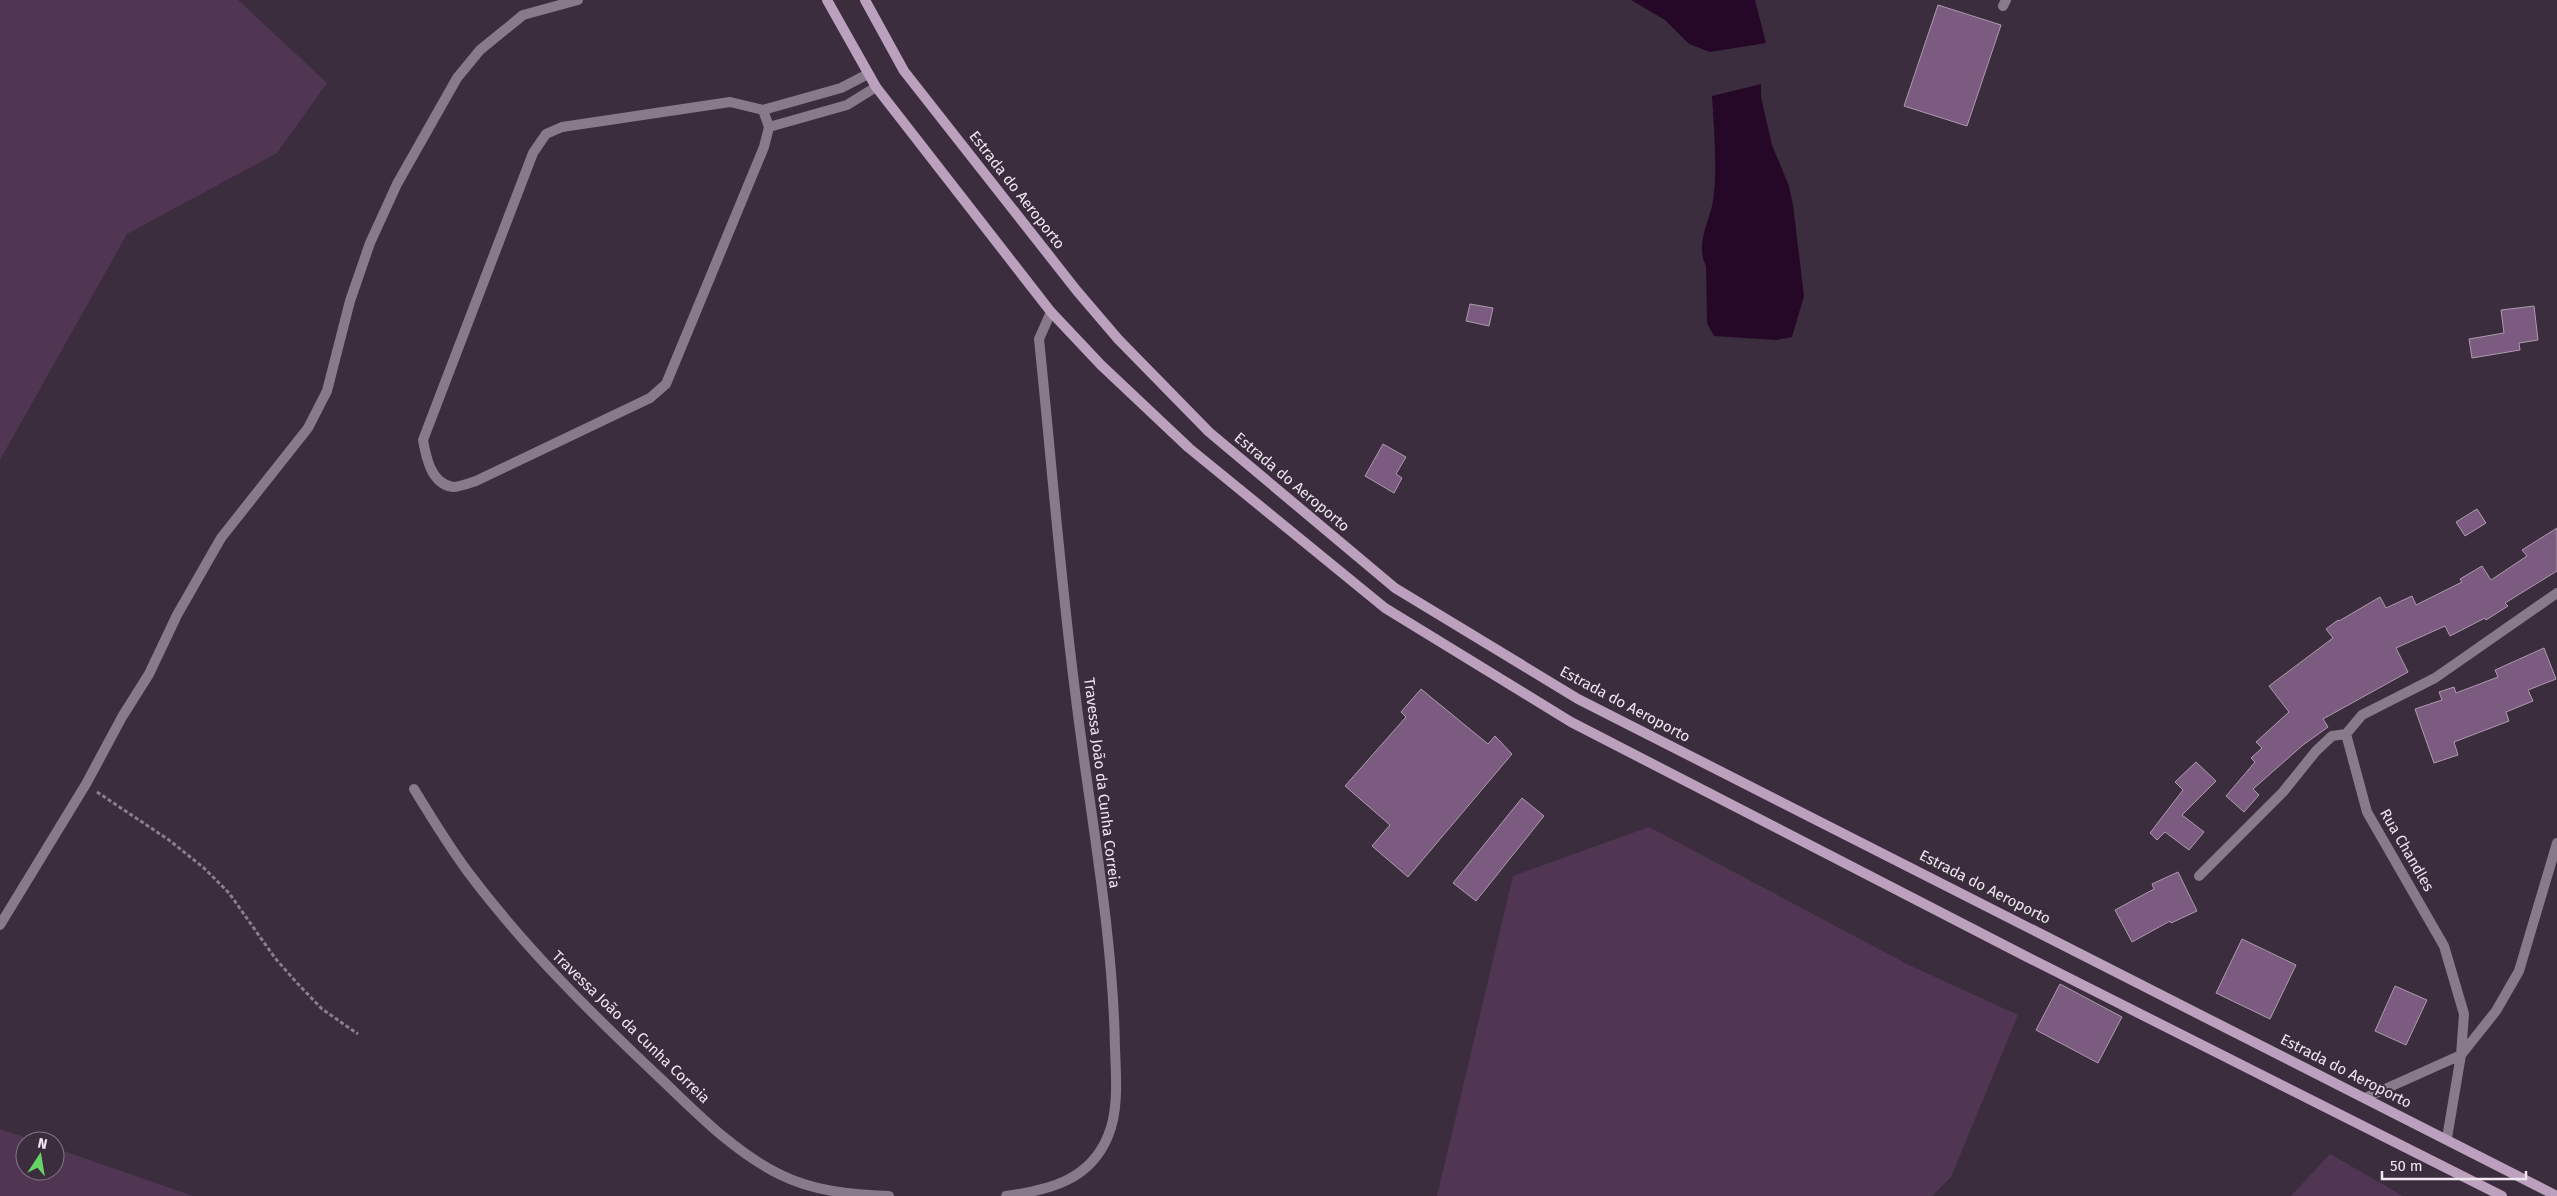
<svg xmlns="http://www.w3.org/2000/svg" width="2557" height="1196" font-family="'Fira Sans',sans-serif">
<rect width="100%" height="100%" fill="#3b2d3d"/>
<path fill="#503653" d="M0,0h238l89,83 -50,70 -150,81 -127,226z
M1649,827l260,138 109,50 -67,162 -19,19h-495l76,-320z
M0,1129l35,12h-10v30h30v-23l138,48h-193z
M2330,1154l73,42h-112z"/>
<path fill="#250828" d="M1631,0h124l11,43 -56,9 -21,-8 -24,-24z
M1761,84v13l11,48 17,41 4,19 11,91 -12,41 -16,3 -62,-4 -7,-13 -1,-57c-10,-20 1,-40 6,-60 6,-30 2,-78 0,-110z"/>
<path fill="#7c5b80" stroke="#ad9bae" d="M1938,5l63,20 -34,101 -63,-20z
M1470,304l23,4 -4,18 -23,-5z
M2534,306l4,34 -19,3 1,7 -48,8 -3,-19 35,-6 -3,-23z
M1383,444l23,13 -10,17 6,4 -8,15 -29,-17z
M2477,509l9,14 -21,13 -9,-14z
M2557,528v43l-52,32 3,3 -22,14 -1,-2 -35,18 -5,-10 -49,22 12,24 -85,47 5,8 -25,18 -50,44 6,6 -15,17 -18,-16 29,-34 -4,-4 11,-10 -6,-6 33,-30 -20,-26 64,-48 -7,-9 12,-9 1,1 41,-24 6,11 26,-12 4,9 46,-23 -2,-3 22,-13 9,14 36,-24 -5,-6z
M2544,648l12,31 -28,11 5,11 -27,11 3,9 -55,21 4,13 -24,8 -19,-54 27,-9 -3,-8 15,-5 2,6 42,-16 -3,-7z
M1421,689l67,55 7,-8 17,18 -104,123 -36,-31 18,-21 -45,-39 61,-69 -5,-5z
M2196,762l20,19 -34,34 22,17 -15,18 -24,-18 -8,8 -7,-7 33,-43 -8,-8z
M1522,798l22,18 -68,85 -23,-18z
M2178,872l19,39 -26,12 -1,-2 -38,21 -17,-32 39,-21 -2,-5z
M2242,939l54,26 -26,54 -54,-26z
M2060,984l62,33 -24,46 -62,-33z
M2395,986l32,14 -21,45 -31,-14z"/>
<g fill="none" stroke-linecap="round" stroke-linejoin="round">
<path stroke="#8a7e8c" stroke-width="3" stroke-dasharray="4 2.5" stroke-linecap="butt" d="M97,792l72,48 35,28 25,25 46,65 22,25 25,26 36,25"/>
<path stroke="#897a8b" stroke-width="10" d="M2003,6l3,-6
M763,110l6,17 -5,20 -98,237 -16,14 -174,83c-6,2 -17,6 -23,6 -22,-3 -27,-30 -30,-47l110,-287 13,-19 16,-7 168,-25 33,8 78,-22 27,-14
M769,127l78,-22 29,-18
M2346,734l21,78 77,134 20,68 -3,41 -14,83
M2346,734l16,-19 73,-37 122,-85
M414,789c17,28 34,56 54,83 57,76 124,142 193,207 37,35 72,72 118,95 33,17 73,21 110,22
M2199,876l84,-84 33,-41 16,-15 14,-2
M0,925l86,-141 36,-67 27,-43 28,-59 44,-77 87,-110 19,-37 23,-90 20,-58 27,-59 60,-106 23,-28 43,-35 55,-15
M2365,1098l96,-43 35,-44 23,-40 38,-128
M1006,1196c44,-6 84,-16 102,-60 11,-26 8,-60 7,-88 -2,-117 -26,-240 -40,-357 -15,-117 -24,-235 -36,-352l12,-27"/>
<path stroke="#bba1bd" stroke-width="10" d="M827,0l49,87 175,225 50,53 88,83 196,160 186,114 460,237 471,237
M865,0l39,71 173,220 41,48 91,93 186,156 183,111 979,497"/>
</g>
<g text-anchor="middle" stroke-width="4" stroke-linejoin="round" paint-order="stroke">
<g font-size="15" fill="#f0e7f1" stroke="#3b2d3d">
<text transform="translate(1017 190) rotate(52)" y="5">Estrada do Aeroporto</text>
<text transform="translate(1292 482) rotate(40)" y="5">Estrada do Aeroporto</text>
<text transform="translate(1625 704) rotate(28)" y="5">Estrada do Aeroporto</text>
<text transform="translate(1102 783) rotate(83)" y="5">Travessa João da Cunha Correia</text>
<text transform="translate(2407 850) rotate(60)" y="5">Rua Chandles</text>
<text transform="translate(1985 887) rotate(27)" y="5">Estrada do Aeroporto</text>
<text transform="translate(631 1027) rotate(44)" y="5">Travessa João da Cunha Correia</text>
<text transform="translate(2346 1071) rotate(27)" y="5">Estrada do Aeroporto</text>
</g>
</g>
<g transform="translate(40 1156) rotate(12)"><circle r="24" fill="#3b2d3d" stroke="#837785"/>
<path d="M0-4L9 19L0 12L-9 19Z" fill="#66d466"/>
<text y="-8" font-size="14" font-weight="bold" text-anchor="middle" fill="#f0e7f1">N</text>
</g>
<path d="M2382 1171v8h144v-8" fill="none" stroke="#f0e7f1" stroke-width="2.5"/>
<text x="2390" y="1171" font-size="15" fill="#f0e7f1" stroke="#3b2d3d" stroke-width="4" paint-order="stroke">50 m</text>
</svg>
